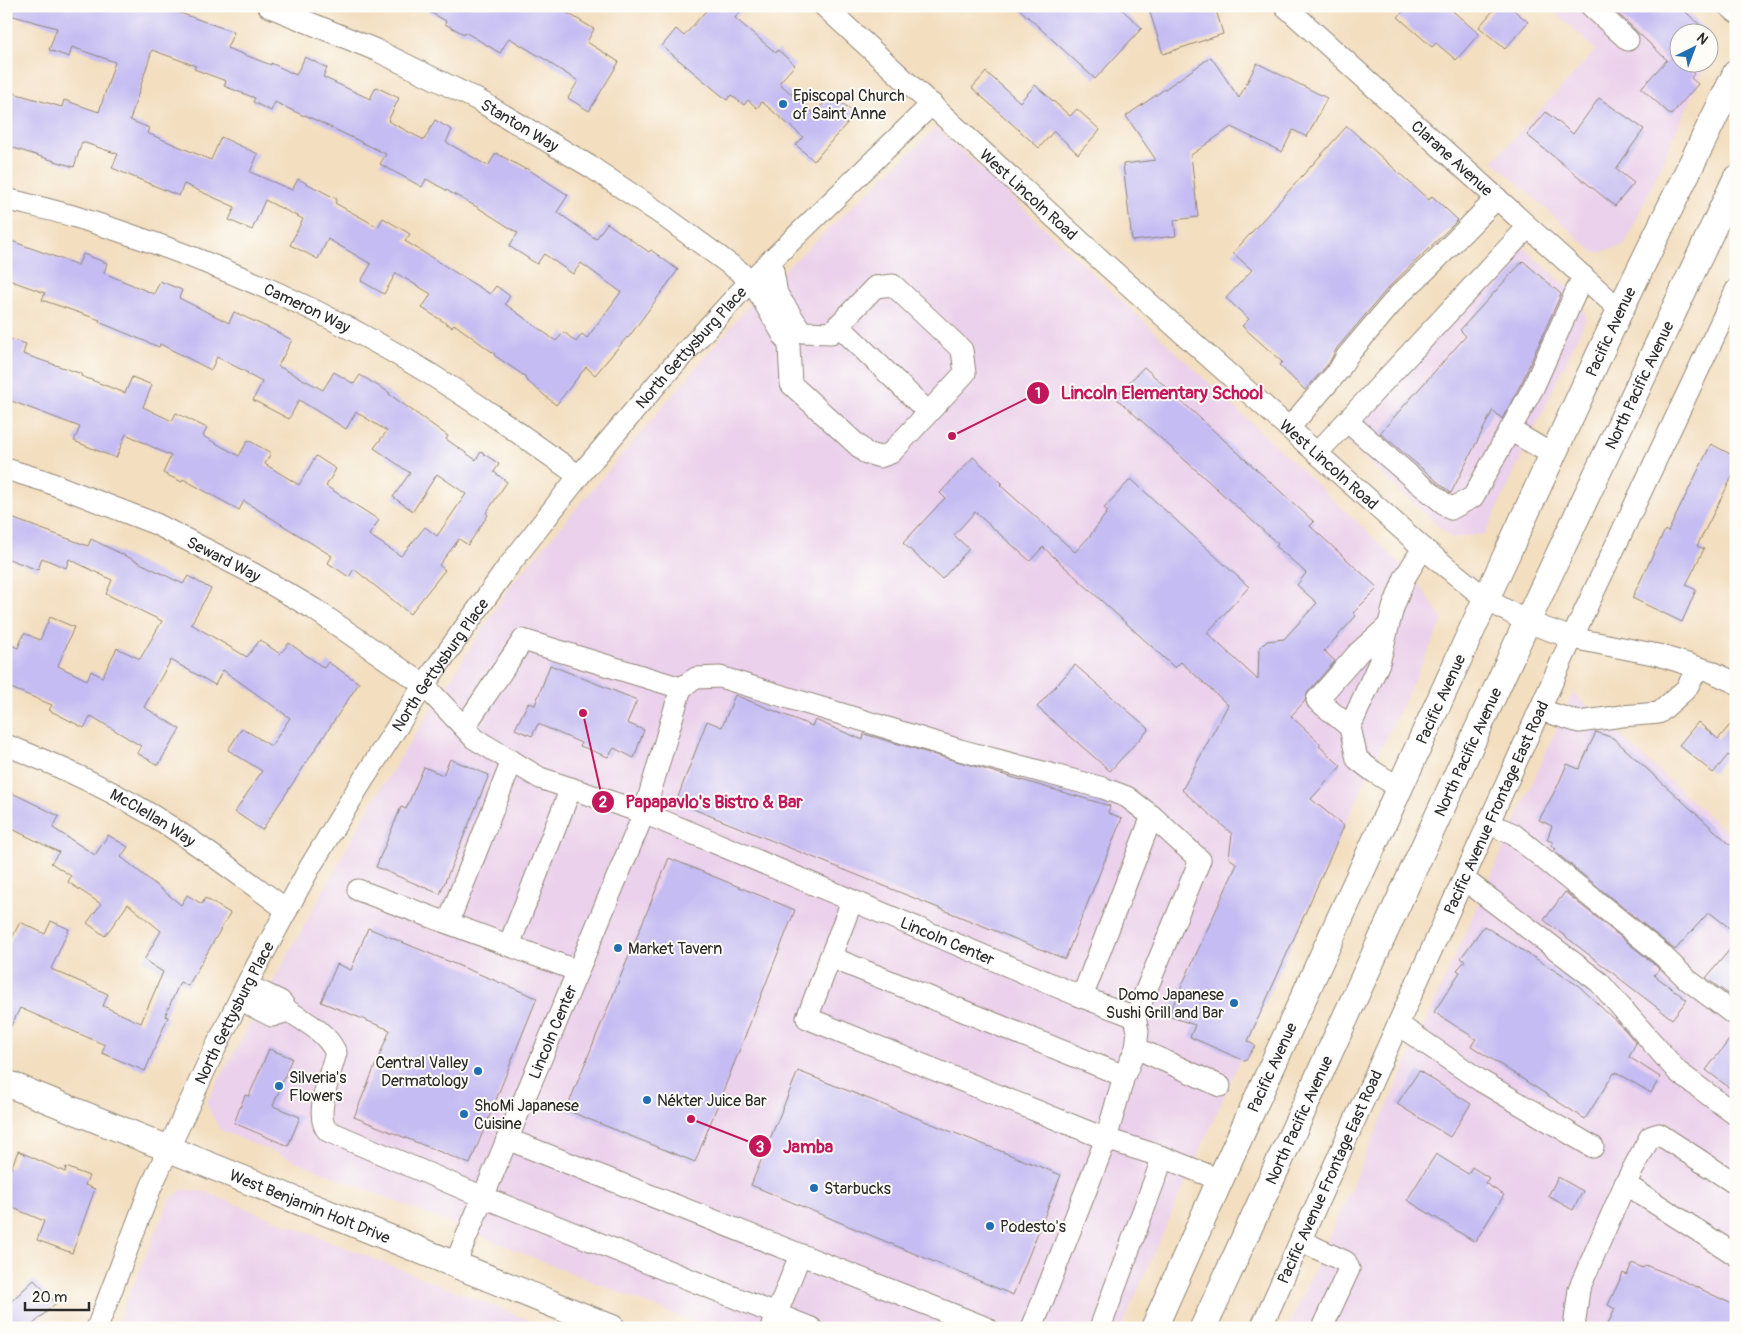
<svg xmlns="http://www.w3.org/2000/svg" width="1742" height="1334" font-family="Pangolin,sans-serif">
<rect width="100%" height="100%" fill="#fdfcf7"/>
<filter id="ink" filterUnits="userSpaceOnUse"><feTurbulence type="fractalNoise" baseFrequency=".02" numOctaves="2"/><feDisplacementMap in="SourceGraphic" scale="10" xChannelSelector="R" yChannelSelector="G"/><feConvolveMatrix kernelMatrix="1 2 1 2 8 2 1 2 1" color-interpolation-filters="sRGB"/></filter>
<filter id="wash" filterUnits="userSpaceOnUse"><feTurbulence type="fractalNoise" baseFrequency=".0096" numOctaves="4" result="noise"/><feDisplacementMap in="SourceGraphic" scale="20" xChannelSelector="R" yChannelSelector="G"/><feGaussianBlur stdDeviation="1.12" result="paint"/><feColorMatrix in="noise" values="0 0 0 0 0 0 0 0 0 0 0 0 0 0 0 0 0 1.4 0 .05"/><feComposite in="paint" operator="in"/></filter>
<g filter="url(#wash)">
<rect width="100%" height="100%" fill="#f3dec0"/>
<path fill="#ebd1eb" d="M1548,6h132l29,26h-29v30l27,1 -82,182 -28,8h-2l-102,-92 103,-111z
M937,127l475,447 31,46 -96,200 -226,508h-414l-487,-198 -14,-27 170,-307 132,-207 247,-291z
M1519,244l62,55 5,20 -99,212 -3,3 -32,4 -109,-99z
M1573,693l163,148v487h-448z
M184,1189l21,3 344,136h-434l55,-129z"/>
<g id="blocks">
<path fill="#c4bcf2" fill-rule="evenodd" d="M6,6h154l74,26 -7,16 44,17v-2l25,12 9,-18 22,11 -4,9 47,22 6,-12 23,11 -11,23 36,19 11,-20 17,10 -6,12 42,24 8,-13 29,16 1,-1 42,27 -11,17 39,27 11,-16 42,29 2,-2 27,20 -50,68 -1,-1 -32,38 -9,-8 -30,38 -31,-26 1,-2 -32,-22 1,-1 -41,-30 -2,3 -30,-19 9,-14 -35,-21 -12,21 -23,-13 10,-17 -43,-25 -10,20 -28,-14 13,-26 -38,-19 -13,30 -23,-10 6,-13 -51,-23 -5,12 -67,-28 6,-14 -36,-12 -8,25 -67,-21 4,-14 -5,-1v-40l56,16 2,-7 35,12 16,-50 -43,-15 -3,10 -20,-7 8,-22 -51,-14zM152,50l44,16 -2,3 32,12 -2,5 31,12 -2,4 18,9 4,-9 29,14 1,-1 81,39 -6,10 42,23 4,-8 51,28 41,26 -9,13 28,18 7,-10 29,20 8,-11 40,29 -34,46 -5,-4 -6,8 -12,-10 -8,9 -51,-37 5,-8 -14,-10 -6,8 -85,-53 5,-7 -27,-16 -5,9 -43,-24 2,-4 -39,-20 -6,11 -42,-18 8,-18 -37,-17 -10,23 -64,-27 2,-5 -19,-8z
M419,6h137l38,23 -7,13 32,20 -30,49 -21,-13 10,-17 -27,-17v-1l-42,-25 -9,15 -35,-21 -1,2 -19,-10 1,-3z
M710,6h35l-10,12 41,35 2,-3 17,15 -16,18 35,31 18,-20 23,20 -41,47 -18,-16 7,-8 -41,-35 -5,6 -9,-8 -4,5 -13,-10 -4,5 -65,-54 14,-17 8,7z
M1016,6h102l24,22 -47,51z
M1148,6h67l8,28 -60,20z
M1408,6h39l32,28 -23,26 -20,-17 -4,4 -34,-30z
M1497,6h12l19,16 -23,27 -26,-22z
M1610,6h69l29,26h-28v30h2l12,12 -3,4 7,6 -27,31 -30,-27 26,-28z
M1211,57l28,41 18,-35 70,35 -20,39 -14,-7 -11,22 -51,-25 -40,28 7,62 -24,3 2,16 -44,5 -9,-77 33,-4 -30,-44z
M986,72l34,30 15,-17 35,31 7,-7 23,21 -22,24 -24,-23 -15,17 -67,-60z
M1599,98l45,31 -28,40 18,14 -19,23 -88,-71 19,-23 27,22z
M1347,126l82,74 3,-4 26,24 -69,67 -52,61 -8,15 -24,27 -26,-25 3,-3 -40,-36 7,-7 -23,-21 26,-28 -19,-17z
M6,239l72,26 5,-11 24,9 -3,10 50,21 6,-13 22,9 -3,8 50,25 5,-11 37,17 21,11 -14,26 45,24 11,-18 20,12 6,-9 30,18 -1,1 59,42 -2,3 30,21 5,-8 18,12 -5,8 13,10 -21,31 2,2 -20,30 -9,-6 -20,26 6,5 -35,44 -56,-45 -5,8 -21,-14 4,-7 -88,-55 -5,9 -56,-31 -1,3 -19,-9 8,-17 -45,-22 -10,24 -42,-17 6,-14 -74,-28v-61l20,6 -3,10 59,20 -1,2 44,17 7,-16 20,8 -9,22 29,14 4,-8 31,15 -4,8 36,20 9,-16 23,13 -6,11 34,21 17,-29 20,13 -10,17 53,34 -10,15 32,21 24,-29 12,9 29,-42 -29,-20 -24,37 -20,-14 17,-24 -36,-25 13,-17 -31,-19 -10,17 -47,-29 -10,19 -36,-19 9,-18 -15,-8 1,-1 -31,-16 -6,13 -51,-26 -1,3 -60,-25 1,-2 -58,-20 3,-7 -39,-14z
M1523,261l38,33 -39,88 -20,37 -9,-9 -42,83 -71,-60 86,-97 -6,-6z
M1144,367l170,155 -4,4 68,62 -25,25 3,3 -32,35 11,10 -27,31 -3,9 -14,15 30,28 -2,2 22,20 -30,33 33,27 -96,215 7,5 -10,15 -55,-24 5,-12 -27,-9 69,-152 -8,-6 3,-24 -50,-44 46,-85 -47,-43 -6,6 -132,-121 -13,14 -55,-49 -21,23 15,14 -27,30 -39,-36 42,-45 -5,-5 33,-36 29,26 -2,2 75,67 14,-15 19,-26 -4,-3 27,-29 118,108 -42,46 51,47 1,-31 8,-8 17,-2 33,-36 -20,-18 9,-12 -30,-27 2,-2 -163,-147z
M1711,444l25,13v12l-39,77 7,3 -18,36 10,5 -14,32 -50,-24 33,-68 3,2z
M6,516l82,30 3,-7 92,45 5,-8 23,13 -20,35 56,33 13,-17 20,14 9,-11 35,25 4,-6 31,21 -97,147 -27,-18 27,-41 -34,-21 14,-22 29,18 19,-28 -67,-48 -8,15 -44,-25 -27,47 36,22 -22,36 -21,-12 4,-7 -50,-30 -7,12 -35,-18 3,-5 -46,-19v-43l12,5 6,-15 16,7 10,-23 24,10 -16,39 29,14 4,-9 11,6 15,-29 23,11 22,-38 -56,-27 6,-14 -43,-21 -3,9 -24,-10 -4,12 -32,-12z
M550,665l87,35 -10,23 17,7 -10,28 -20,-10 -6,9 -28,-11 1,-3 -43,-19 -6,12 -17,-7 13,-26 7,2z
M1075,665l74,64 -39,42 -73,-64z
M735,695l77,31 3,-6 48,20 1,-6 246,72 -2,7 14,5 -57,141 -389,-157 31,-81 15,6z
M1736,718v43l-8,-6 -15,18 -34,-28 19,-23 20,17z
M1596,732l17,6 123,112v83l-27,-21 -34,38 -121,-99 2,-2 -5,-3 2,-4 -6,-2 5,-14 -13,-6 19,-35 9,-21 12,5z
M450,759l39,16 -49,119 -64,-27 25,-60 5,2 18,-42 19,8z
M6,790l53,26 -6,12 42,27 13,-20 20,12 -7,10 60,48 6,-10 15,9 3,-6 25,15 -42,73 -8,-4 -15,34 3,1 -23,54 -43,-18 3,-8 -85,-37 -14,28v-86l14,-28 25,12 6,-13 18,8 -18,40 57,25 -5,12 38,17 22,-51 -19,-12 17,-29 -33,-27 -23,32 -18,-13 14,-19 -33,-22 3,-6 -20,-13 8,-11 -53,-26z
M669,858l126,52 -100,252 -129,-52z
M1565,892l88,71 6,6 -5,6 33,25 -15,19 -128,-99z
M1484,926l95,60 46,44 11,13 -7,14 31,20 -9,16 -35,-21v2l-2,-1 -29,46 -114,-73 5,-7 -42,-27 26,-40 -3,-2 8,-9 -4,-3z
M368,928l169,70 -67,166 -116,-47 36,-87 -69,-28 16,-38 14,6z
M1736,942v58l-30,-22z
M1736,1031v62l-30,-23z
M269,1049l23,9 -19,48 27,11 -12,29 -54,-23 11,-28 4,1z
M798,1071l263,104 -48,120 -262,-110z
M1419,1071l52,33 -21,33 -53,-33z
M18,1151l47,21 1,-5 23,9 -4,9 10,4 -23,64 -35,-13 7,-19 -38,-16v-38l5,2z
M1436,1154l32,20 4,-7 17,11 -4,5 19,12 -29,47 -68,-42z
M1558,1177l25,14 -10,19 -25,-14z
M1632,1263l11,5 2,-3 26,10 65,31v22h-130l9,-19 -7,-4 15,-32 4,2z
M34,1280l22,23 -27,25h-23v-22z"/>
</g>
</g>
<g filter="url(#ink)">
<use href="#blocks" fill-opacity="0" stroke="#8f8476" stroke-width="1"/>
<g fill="none" stroke-linecap="round" stroke-linejoin="round">
<g stroke="#8f8476" stroke-width="23">
<g id="minor">
<path id="s1" d="M268,6l108,44 102,50 113,67 70,47 90,66 38,65 2,39 75,69 14,4 11,-4 74,-80 -3,-23 -69,-65 -18,2 -44,46 -29,-1 -25,-38 -6,-34"/>
<path id="s2" d="M824,6l269,247 330,295 63,51 41,23 45,16 86,17 52,16 26,12"/>
<path id="s3" d="M1285,6l335,304"/>
<path d="M1591,6l37,34"/>
<path d="M1729,6l7,6"/>
<path id="s4" d="M6,199c23,6 47,11 70,18 107,33 212,76 310,131 68,38 130,83 193,128"/>
<path d="M838,325l90,87"/>
<path d="M1348,422l68,59 35,28 22,-12 60,-109 50,-112"/>
<path d="M1289,428l50,-58 8,-14 52,-61 32,-30 66,-67"/>
<path d="M1510,430l43,25"/>
<path d="M1317,453l211,-226"/>
<path id="s5" d="M6,469l39,12 111,43 96,49 62,36 110,76 51,54 65,39 104,35 438,184 53,20 3,14 -2,17 -12,28 -18,63 -74,189"/>
<path d="M681,688l15,-10 24,-1 240,73 143,38 24,9 25,19"/>
<path d="M1540,710l39,12 43,-6 37,-3 27,-24 12,-21"/>
<path d="M1350,727l-33,-27 42,-48 29,-26"/>
<path id="s6" d="M6,745c54,21 108,46 157,77 43,27 83,58 124,88"/>
<path d="M1400,788l-26,-16 -17,-13 -7,-32 29,-64 14,-55 12,-31 18,-29"/>
<path d="M1490,824l23,10 148,120 27,26 48,36"/>
<path d="M1465,880l134,102 79,90 58,43"/>
<path d="M358,890l220,81"/>
<path d="M852,901l-45,117 299,121 57,18 57,23"/>
<path d="M448,923l64,-162"/>
<path d="M509,945l62,-157"/>
<path d="M830,957l294,119"/>
<path d="M1082,997l70,-181 48,44 -65,157"/>
<path d="M288,1011l-16,5 -20,-10 -5,-11 12,-4c6,3 14,6 21,10 4,3 6,9 10,11 18,11 37,21 46,41 -5,18 -23,64 -8,78l155,66 328,131"/>
<path d="M1399,1025l82,56 112,66"/>
<path d="M1136,1048l84,38"/>
<path d="M507,1139l480,189"/>
<path d="M1625,1184l111,71"/>
<path d="M1301,1241l45,21 3,7 -27,59"/>
<path id="s7" d="M455,1264l189,-451 37,-125 -158,-48 -58,86"/>
<path id="s8" d="M97,1328l54,-141 57,-124 40,-81 62,-115 51,-84 63,-98 83,-117 72,-92 83,-98 89,-98 181,-176"/>
<path d="M771,1328l29,-73"/>
<path d="M1100,1328l63,-171"/>
<path id="s9" d="M1261,1328l311,-690 164,-348"/>
<path d="M1574,1328l5,-39 46,-105 25,-47 9,-3 77,50"/>
</g>
</g>
<g stroke="#8f8476" stroke-width="28">
<g id="major">
<path id="s10" d="M6,1083l606,245"/>
<path id="s11" d="M1154,1328l66,-148 266,-581 134,-289 116,-237"/>
<path id="s12" d="M1203,1328l324,-706 209,-443"/>
</g>
</g>
<use href="#minor" stroke="#fff" stroke-width="21"/>
<use href="#major" stroke="#fff" stroke-width="26"/>
</g>
</g>
<g fill="#1f6fb2" stroke="#fdfcf7" stroke-width="2">
<circle cx="783" cy="104" r="5"/>
<circle cx="618" cy="948" r="5"/>
<circle cx="1234" cy="1003" r="5"/>
<circle cx="478" cy="1071" r="5"/>
<circle cx="279" cy="1086" r="5"/>
<circle cx="647" cy="1100" r="5"/>
<circle cx="464" cy="1114" r="5"/>
<circle cx="814" cy="1188" r="5"/>
<circle cx="990" cy="1226" r="5"/>
</g>
<g text-anchor="middle" stroke-width="4" stroke-linejoin="round" paint-order="stroke">
<g font-size="16" fill="#2b2b2b" stroke="#fdfcf7" text-anchor="start">
<text x="793" y="101">Episcopal Church<tspan x="793" dy="18">of Saint Anne</tspan></text>
<text x="628" y="954">Market Tavern</text>
<text x="1224" y="1000" text-anchor="end">Domo Japanese<tspan x="1224" dy="18">Sushi Grill and Bar</tspan></text>
<text x="468" y="1068" text-anchor="end">Central Valley<tspan x="468" dy="18">Dermatology</tspan></text>
<text x="289" y="1083">Silveria's<tspan x="289" dy="18">Flowers</tspan></text>
<text x="657" y="1106">Nékter Juice Bar</text>
<text x="474" y="1111">ShoMi Japanese<tspan x="474" dy="18">Cuisine</tspan></text>
<text x="824" y="1194">Starbucks</text>
<text x="1000" y="1232">Podesto's</text>
</g>
<g font-size="16" fill="#2b2b2b" stroke="#fdfcf7">
<text dy="6" stroke="none"><textPath href="#s1" startOffset="279">Stanton Way</textPath></text>
<text dy="6" stroke="none"><textPath href="#s3" startOffset="226">Clarane Avenue</textPath></text>
<text dy="6" stroke="none"><textPath href="#s2" startOffset="278">West Lincoln Road</textPath></text>
<text dy="6" stroke="none"><textPath href="#s4" startOffset="321">Cameron Way</textPath></text>
<text dy="6" stroke="none"><textPath href="#s11" startOffset="1096">Pacific Avenue</textPath></text>
<text dy="6" stroke="none"><textPath href="#s8" startOffset="1154">North Gettysburg Place</textPath></text>
<text dy="6" stroke="none"><textPath href="#s12" startOffset="1039">North Pacific Avenue</textPath></text>
<text dy="6" stroke="none"><textPath href="#s2" startOffset="682">West Lincoln Road</textPath></text>
<text dy="6" stroke="none"><textPath href="#s5" startOffset="236">Seward Way</textPath></text>
<text dy="6" stroke="none"><textPath href="#s8" startOffset="749">North Gettysburg Place</textPath></text>
<text dy="6" stroke="none"><textPath href="#s11" startOffset="691">Pacific Avenue</textPath></text>
<text dy="6" stroke="none"><textPath href="#s12" startOffset="634">North Pacific Avenue</textPath></text>
<text dy="6" stroke="none"><textPath href="#s9" startOffset="571">Pacific Avenue Frontage East Road</textPath></text>
<text dy="6" stroke="none"><textPath href="#s6" startOffset="164">McClellan Way</textPath></text>
<text dy="6" stroke="none"><textPath href="#s5" startOffset="1062">Lincoln Center</textPath></text>
<text dy="6" stroke="none"><textPath href="#s8" startOffset="344">North Gettysburg Place</textPath></text>
<text dy="6" stroke="none"><textPath href="#s7" startOffset="252">Lincoln Center</textPath></text>
<text dy="6" stroke="none"><textPath href="#s11" startOffset="286">Pacific Avenue</textPath></text>
<text dy="6" stroke="none"><textPath href="#s12" startOffset="229">North Pacific Avenue</textPath></text>
<text dy="6" stroke="none"><textPath href="#s9" startOffset="166">Pacific Avenue Frontage East Road</textPath></text>
<text dy="6" stroke="none"><textPath href="#s10" startOffset="328">West Benjamin Holt Drive</textPath></text>
</g>
</g>
<path fill="none" stroke="#c2185b" stroke-width="2" d="M952 436L1038 393M583 713L603 802M691 1119L760 1146"/>
<g fill="#c2185b" stroke="#fdfcf7" stroke-width="2">
<circle cx="952" cy="436" r="5"/>
<circle cx="583" cy="713" r="5"/>
<circle cx="691" cy="1119" r="5"/>
<circle cx="1038" cy="393" r="12"/>
<circle cx="603" cy="802" r="12"/>
<circle cx="760" cy="1146" r="12"/>
</g>
<g font-size="15" text-anchor="middle" font-weight="bold" fill="#fff">
<text x="1038" y="398">1</text>
<text x="603" y="807">2</text>
<text x="760" y="1152">3</text>
</g>
<g font-size="18" text-anchor="middle" font-weight="bold" fill="#c2185b" stroke="#fdfcf7" stroke-width="4" stroke-linejoin="round" paint-order="stroke">
<text x="1162" y="399">Lincoln Elementary School</text>
<text x="714" y="808">Papapavlo's Bistro &amp; Bar</text>
<text x="808" y="1153">Jamba</text>
</g>
<rect width="1742" height="1334" fill="none" stroke="#fdfcf7" stroke-width="25"/>
<g transform="translate(1694 48) rotate(42)"><circle r="24" fill="#fdfcf7" stroke="#a9a8a5"/>
<path d="M0-4L9 19L0 12L-9 19Z" fill="#1f6fb2"/>
<text y="-8" font-size="14" font-weight="bold" text-anchor="middle" fill="#2b2b2b">N</text>
</g>
<path d="M25 1302v8h64v-8" fill="none" stroke="#2b2b2b" stroke-width="2.5"/>
<text x="32" y="1302" font-size="15" fill="#2b2b2b" stroke="#fdfcf7" stroke-width="4" paint-order="stroke">20 m</text>
</svg>
